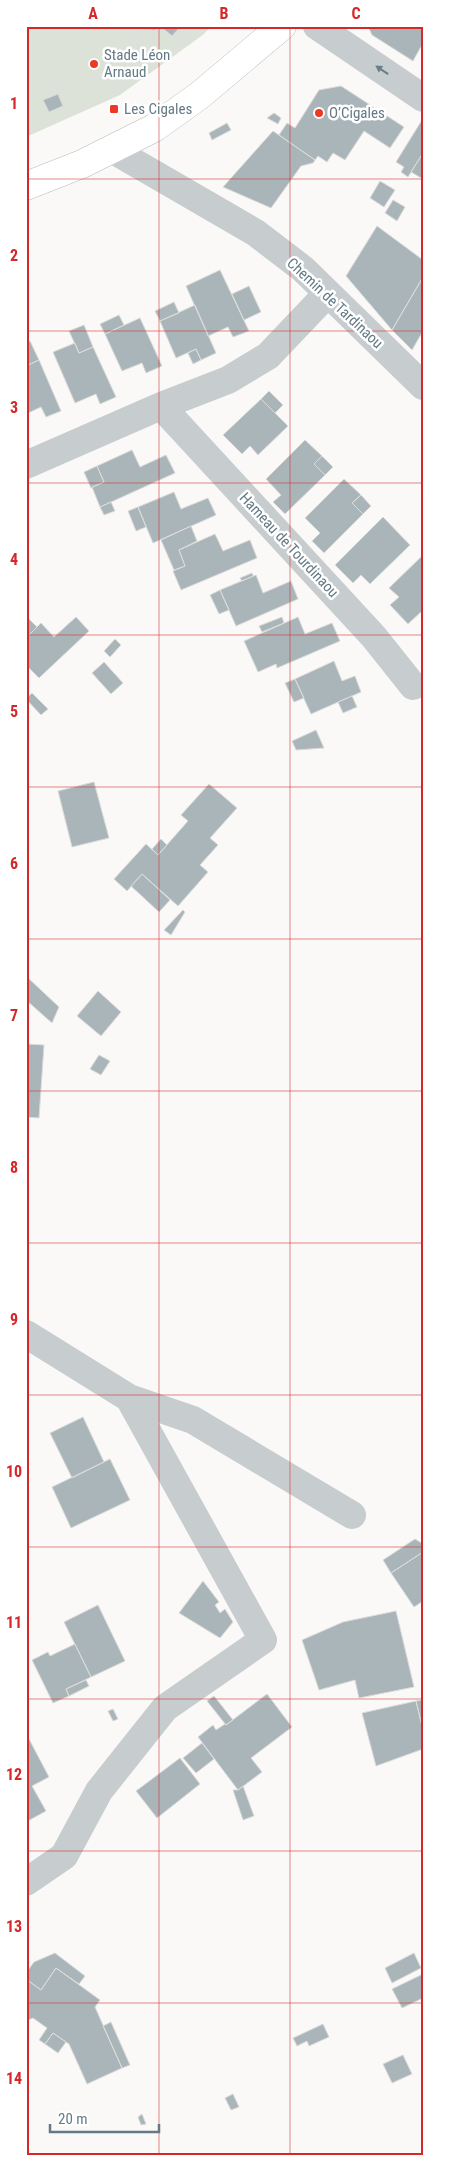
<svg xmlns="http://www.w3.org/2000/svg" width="449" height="2182" font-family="'Roboto Condensed',sans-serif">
<rect width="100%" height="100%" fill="#faf9f7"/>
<path fill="#dce2d8" d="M26,26h185l-7,8 -84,61 -94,42z"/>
<path fill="#a9b5b9" stroke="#dbdbd9" d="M139,26h19l-3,4 -12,-1z
M160,26h21l-9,10z
M368,26h55v17l-10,18 -41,-26z
M341,86l63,41 -14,21 -26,-17 -19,29 -12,-7 -6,9 -9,-6 -3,4 -36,-25 8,-12 8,5 24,-38z
M58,94l5,12 -14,6 -6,-12z
M274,113l7,5 -3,6 -11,-6z
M422,120l1,33 -15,24 -7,-5 3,-5 -8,-5z
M227,123l4,7 -19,10 -3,-7z
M273,131l42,29 -2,3 -12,3 -30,42 -48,-21z
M423,153v26l-12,-7z
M380,181l15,9 -11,17 -14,-9z
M393,200l12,7 -8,14 -12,-8z
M377,226l46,34v17l-31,53 -46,-54z
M220,270l29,61 -16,6 -5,-10 -20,9 -22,-50z
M423,277v54l-11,19 -20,-20z
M249,286l12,26 -17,8 -12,-26z
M174,302l5,11 -19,8 -5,-10z
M195,305l21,48 -15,7 -5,-11 -20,9 -16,-37z
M119,315l5,10 -19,9 -5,-10z
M140,318l22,48 -16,7 -4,-10 -20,8 -17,-37z
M84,325l9,22 -14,6 -10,-22z
M30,341l9,19 -13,6v-23z
M75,343l4,10 14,-6 23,50 -16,7 -4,-10 -21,9 -22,-51z
M196,349l5,11 -8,4 -5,-11z
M39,360l22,51 -15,6 -5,-10 -15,7v-48z
M269,391l14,14 -8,8 -14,-14z
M261,399l27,27 -30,29 -8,-9 -8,8 -19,-19z
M305,440l17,16 -8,8 11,11 -40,39 -12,-12 8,-7 -15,-16z
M132,450l8,17 26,-12 9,18 -75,34 -8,-20 12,-5 -7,-16z
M322,456l11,11 -8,8 -11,-11z
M97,466l7,16 -13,6 -7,-16z
M344,479l17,16 -9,8 11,11 -39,39 -12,-12 8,-8 -15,-15z
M174,492l7,17 27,-11 8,17 -63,28 -15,-36z
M361,495l10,11 -8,8 -11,-11z
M111,502l4,9 -11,4 -4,-8z
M138,507l8,20 -10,4 -8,-20z
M383,517l27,28 -40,39 -9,-9 -8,8 -18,-18z
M191,526l6,15 -18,9 6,16 -11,4 -13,-30z
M215,534l8,17 27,-11 7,18 -76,32 -8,-19 12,-5 -6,-16z
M423,555v55l-15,14 -18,-19 9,-8 -10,-9z
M252,573l1,3 -11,5 -2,-3z
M256,575l7,18 28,-12 7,18 -62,27 -16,-36z
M220,590l9,20 -10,4 -9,-19z
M76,617l13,14 -50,47 -13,-13v-31l2,2 13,-13 13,14z
M282,617l2,6 -22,9 -3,-6z
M298,617l7,17 27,-11 8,18 -63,27 -1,-4 -18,8 -14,-31z
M28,618l9,9 -9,9 -2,-2z
M115,639l6,6 -11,12 -6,-6z
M334,661l8,20 13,-5 6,16 -50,22 -16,-35z
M104,662l19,21 -12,11 -19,-21z
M295,679l9,19 -10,4 -9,-19z
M32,693l16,16 -7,6 -15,-16z
M352,696l5,11 -14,6 -5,-11z
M316,730l8,18 -28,2 -4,-9z
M94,782l15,56 -37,9 -14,-56z
M209,784l28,24 -27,30 8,7 -18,20 8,7 -30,34 -36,-32 -15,17 -13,-12 32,-35 12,11 30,-34 -7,-6z
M161,839l6,6 -9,10 -6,-6z
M142,874l28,26 -11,12 -28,-26z
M183,910l2,2 -14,23 -7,-5z
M26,976l33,31 -7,16 -26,-23z
M98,991l23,21 -20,24 -24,-20z
M27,1044l17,1 -5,73 -13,-1z
M99,1055l11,6 -9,14 -11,-6z
M83,1417l21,45 -32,16 -22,-45z
M110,1459l20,41 -59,28 -19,-41z
M415,1539l8,5v8l-32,21 -8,-13z
M423,1552v49l-9,6 -23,-34z
M203,1581l16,21 -4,3 5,8 5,-4 8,13 -13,16 -41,-25z
M98,1605l27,56 -34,16 -27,-55z
M396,1611l18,76 -55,11 -4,-18 -36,10 -17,-50 41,-18z
M75,1644l16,33 -25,12 3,7 -16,7 -21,-43 16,-8 2,4z
M86,1680l3,6 -20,10 -3,-7z
M267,1694l25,33 -41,31 11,14 -24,18 -40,-53 15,-12 3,5 9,-6 1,1z
M214,1696l19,24 -7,5 -19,-24z
M423,1700v30l-7,-29z
M416,1701l7,29v19l-47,17 -14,-53z
M113,1709l5,10 -5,2 -5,-10z
M29,1739l20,38 -17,9 14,25 -20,11v-81z
M202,1743l12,16 -18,14 -13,-15z
M180,1758l20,26 -43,34 -21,-27z
M243,1786l11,30 -11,4 -10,-30h5z
M55,1953l30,23 -6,8 -23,-16 -15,22 -15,-11v-6l8,-11z
M414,1953l7,15 -29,15 -7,-15z
M56,1968l44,32 -5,7 27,61 -35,16 -18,-40 -16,-11 -8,11 -6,-4 8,-12 -14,-10 -7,3v-42l15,11z
M423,1974v24l-21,10 -10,-19z
M111,2022l19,43 -8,3 -19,-42z
M323,2024l6,13 -20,9 -2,-5 -10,5 -4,-8z
M53,2033l13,9 -8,11 -13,-9z
M403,2055l9,19 -20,9 -9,-19z
M233,2094l6,13 -8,3 -6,-12z
M142,2114l4,10 -5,1 -3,-8z"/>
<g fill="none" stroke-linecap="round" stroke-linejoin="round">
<g stroke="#b8bec1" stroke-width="29">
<path id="major" d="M26,186l56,-22 72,-36 46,-33 82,-69"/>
</g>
<path stroke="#c7cccf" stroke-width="28" d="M317,26l106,72
M113,150l143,83 47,36 120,117
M327,294l-59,62 -40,24 -67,26 213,231 39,49
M26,465l135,-59
M26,1334l103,64 134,242 -98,68 -66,83 -35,65 -38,26
M129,1398l64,22 159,95"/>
<use href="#major" stroke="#fff" stroke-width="28"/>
</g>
<defs><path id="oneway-solid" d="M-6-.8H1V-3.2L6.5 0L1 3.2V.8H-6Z" transform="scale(1.25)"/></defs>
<use fill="#687e88" href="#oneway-solid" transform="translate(382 70) rotate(-146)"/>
<path fill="none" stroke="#d62828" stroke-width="1" stroke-opacity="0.55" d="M159,26v2130M290,26v2130M26,179h397M26,331h397M26,483h397M26,635h397M26,787h397M26,939h397M26,1091h397M26,1243h397M26,1395h397M26,1547h397M26,1699h397M26,1851h397M26,2003h397"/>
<g fill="#ec3825" stroke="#fff" stroke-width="2">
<circle cx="94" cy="64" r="5"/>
<rect x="109" y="104" width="10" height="10" rx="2.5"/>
<circle cx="319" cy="113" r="5"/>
</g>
<g text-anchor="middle" stroke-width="5" stroke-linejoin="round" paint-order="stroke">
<g font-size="15" fill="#637a84" stroke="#fff" text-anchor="start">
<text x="104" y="60">Stade Léon<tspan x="104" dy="17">Arnaud</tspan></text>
<text x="124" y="114">Les Cigales</text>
<text x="329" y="118">O’Cigales</text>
</g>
<g font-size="15" fill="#637a84" stroke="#fff">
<text transform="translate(335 303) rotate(43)" y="5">Chemin de Tardinaou</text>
<text transform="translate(289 545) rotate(47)" y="5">Hameau de Tourdinaou</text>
</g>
</g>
<rect width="449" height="2182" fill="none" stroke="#ffffff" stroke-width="55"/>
<path d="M50 2124v8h109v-8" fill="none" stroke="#637a84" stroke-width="2.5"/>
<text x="58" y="2124" font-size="15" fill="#637a84" stroke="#ffffff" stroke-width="4" paint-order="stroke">20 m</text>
<rect x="28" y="28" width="394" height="2126" fill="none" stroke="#d62828" stroke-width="2"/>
<g font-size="16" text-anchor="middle" font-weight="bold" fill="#d62828">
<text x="93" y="19">A</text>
<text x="224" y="19">B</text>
<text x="356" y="19">C</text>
<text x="14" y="109">1</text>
<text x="14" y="261">2</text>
<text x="14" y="413">3</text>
<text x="14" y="565">4</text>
<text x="14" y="717">5</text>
<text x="14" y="869">6</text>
<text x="14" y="1021">7</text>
<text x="14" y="1173">8</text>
<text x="14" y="1325">9</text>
<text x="14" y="1477">10</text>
<text x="14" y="1628">11</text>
<text x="14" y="1780">12</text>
<text x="14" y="1932">13</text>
<text x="14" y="2084">14</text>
</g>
</svg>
